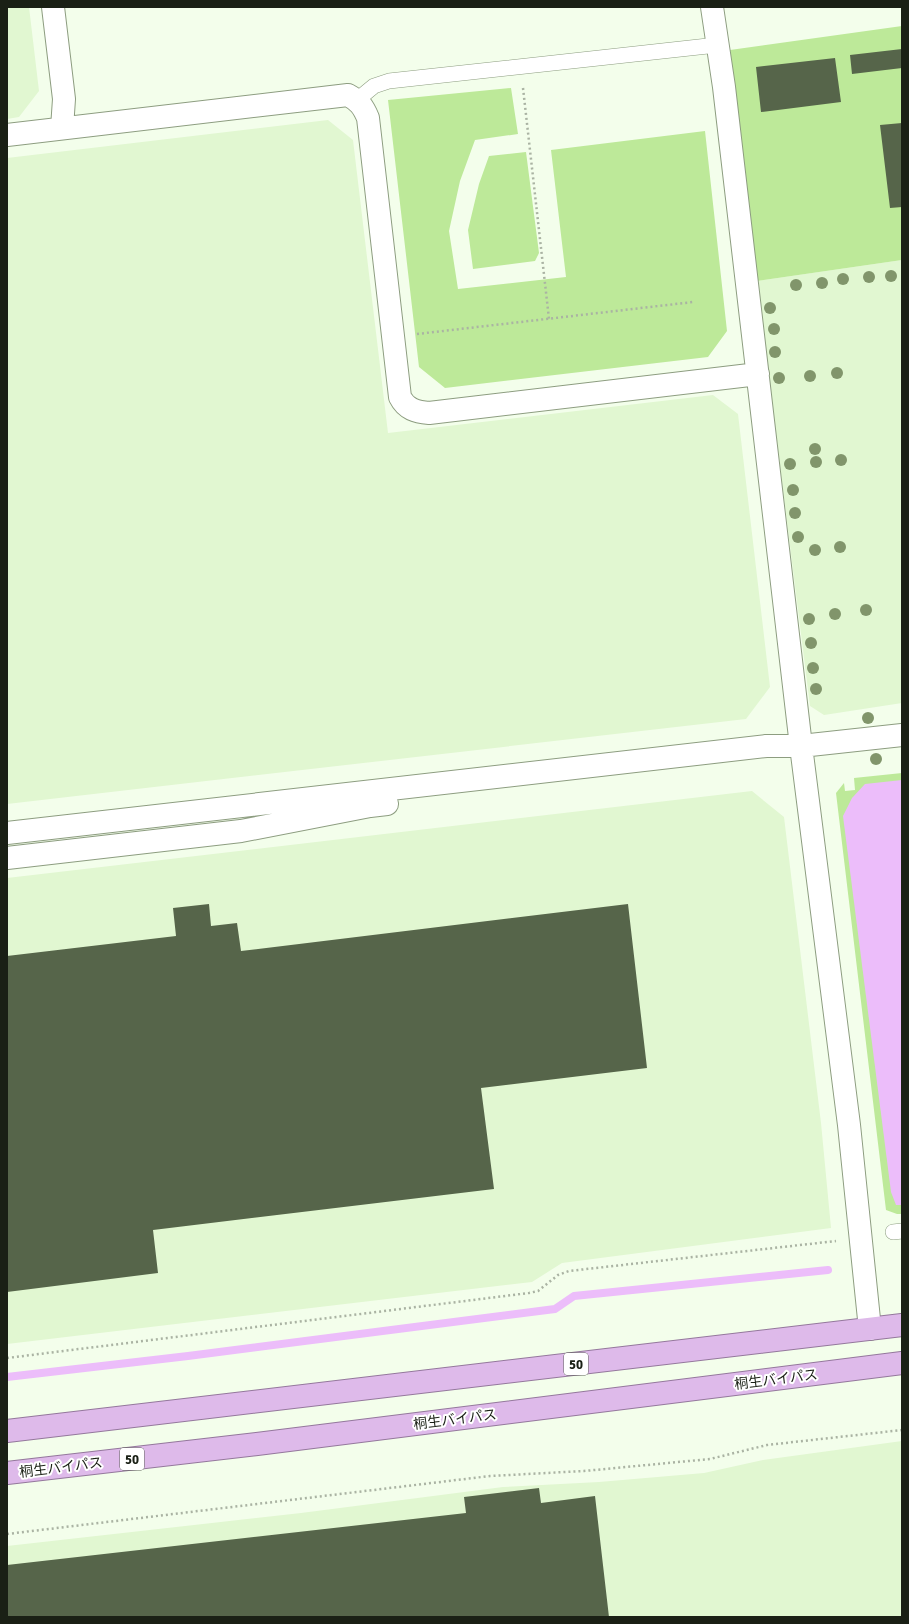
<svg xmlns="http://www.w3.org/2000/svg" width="909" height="1624" font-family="Signika,'Noto Sans JP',sans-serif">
<rect width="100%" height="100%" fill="#f3feeb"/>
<path fill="#e1f7d1" d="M7,7h22l10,84 -20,26 -12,2z
M328,120l25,20 35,293 325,-38 25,19 32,273 -24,32 -739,85v-646z
M902,260v443l-78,12 -14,-9 -53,-425z
M752,791l32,26 37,306 10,105 -269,35 -30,19 -525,62v-466z
M902,1441v176h-895v-71l294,-33 202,-26 96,-5 105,-9 59,-13z"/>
<path fill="#bde999" d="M902,26v234l-145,21 -27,-231z
M511,88l7,46 -43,6 -15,41 -11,50 9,58 108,-12 -15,-127 154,-19 22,200 -19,26 -263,31 -26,-21 -31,-267z
M526,152l13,101 -4,8 -62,8 -5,-39 11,-46 10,-28z
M902,773v441h-5l-11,-4 -50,-417 8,-10 1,8 10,-1 -1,-12z"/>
<path fill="#ecbdfa" d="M902,780v425h-6l-5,-13 -48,-376 9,-18 13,-14z"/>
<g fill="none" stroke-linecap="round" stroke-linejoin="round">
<path stroke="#ecbdfa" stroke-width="8" d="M7,1377l181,-21 367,-47 19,-13 254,-26"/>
</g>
<path fill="#56654a" d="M902,49v19l-50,6 -2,-19z
M835,58l6,44 -80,10 -5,-45z
M902,123v84l-12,1 -10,-83z
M209,904l2,22 26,-3 4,28 387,-47 19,164 -166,20 13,101 -341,41 5,43 -151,19v-336l169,-20 -3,-28z
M539,1488l2,15 54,-7 14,121h-602v-52l459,-52 -2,-16z"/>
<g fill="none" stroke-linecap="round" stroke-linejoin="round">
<g stroke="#8d9d80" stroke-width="16">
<path id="service" d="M357,100l17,-14 15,-5 328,-36
M893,1232l9,-1"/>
</g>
<g stroke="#8d9d80" stroke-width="24">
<path id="minor" d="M53,7l11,92 -2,29
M712,7l12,80 77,659
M7,135l341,-40c11,6 15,11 20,23l32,279c6,12 16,15 29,16l329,-39"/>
</g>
<g stroke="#8d9d80" stroke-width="24">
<path id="tertiary" d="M801,746l48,379 21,204
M7,833l759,-87h35l101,-11
M7,858l234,-27 129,-25 17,-2"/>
</g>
<g stroke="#94789c" stroke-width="24">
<path id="trunk" d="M7,1431l895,-106
M7,1473l250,-29 645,-81"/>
</g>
<path stroke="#aab3a3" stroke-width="2.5" stroke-dasharray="2 3" stroke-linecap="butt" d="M523,88l26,231
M417,334l276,-32
M7,1358l522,-65 9,-2 20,-16 11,-4 267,-30
M7,1534l483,-58 94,-5 126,-12 57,-14 135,-15"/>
<use href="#service" stroke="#fff" stroke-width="15"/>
<use href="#minor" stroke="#fff" stroke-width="22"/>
<use href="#tertiary" stroke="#fff" stroke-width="22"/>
<use href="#trunk" stroke="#debaea" stroke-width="22"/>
</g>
<g fill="#81956b">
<circle cx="891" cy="276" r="6"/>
<circle cx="869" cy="277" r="6"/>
<circle cx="843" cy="279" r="6"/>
<circle cx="822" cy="283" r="6"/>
<circle cx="796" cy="285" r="6"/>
<circle cx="770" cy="308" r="6"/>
<circle cx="774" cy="329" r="6"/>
<circle cx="775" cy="352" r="6"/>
<circle cx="837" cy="373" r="6"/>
<circle cx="810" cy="376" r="6"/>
<circle cx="779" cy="378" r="6"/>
<circle cx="815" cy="449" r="6"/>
<circle cx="841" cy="460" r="6"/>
<circle cx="816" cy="462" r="6"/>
<circle cx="790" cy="464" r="6"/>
<circle cx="793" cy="490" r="6"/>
<circle cx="795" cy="513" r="6"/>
<circle cx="798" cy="537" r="6"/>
<circle cx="840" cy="547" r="6"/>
<circle cx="815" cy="550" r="6"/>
<circle cx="866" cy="610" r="6"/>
<circle cx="835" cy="614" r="6"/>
<circle cx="809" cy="619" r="6"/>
<circle cx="811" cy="643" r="6"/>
<circle cx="813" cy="668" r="6"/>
<circle cx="816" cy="689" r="6"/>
<circle cx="868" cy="718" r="6"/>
<circle cx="876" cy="759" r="6"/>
</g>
<g text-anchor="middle" stroke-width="4" stroke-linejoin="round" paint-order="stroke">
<g fill="#fff" stroke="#5f635b" stroke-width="1">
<rect x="564" y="1353" width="24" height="22" rx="3"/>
<rect x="120" y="1448" width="24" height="22" rx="3"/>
</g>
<g font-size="13" font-weight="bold" fill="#1a2015">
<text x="576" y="1369">50</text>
<text x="132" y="1464">50</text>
</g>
<g font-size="14" fill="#1a2015" stroke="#fff">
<text transform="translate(776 1379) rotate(-7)" y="5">桐生バイパス</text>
<text transform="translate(455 1419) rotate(-7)" y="5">桐生バイパス</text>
<text transform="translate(61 1467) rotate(-7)" y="5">桐生バイパス</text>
</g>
</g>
<rect width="909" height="1624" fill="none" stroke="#1a2015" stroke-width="16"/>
</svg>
